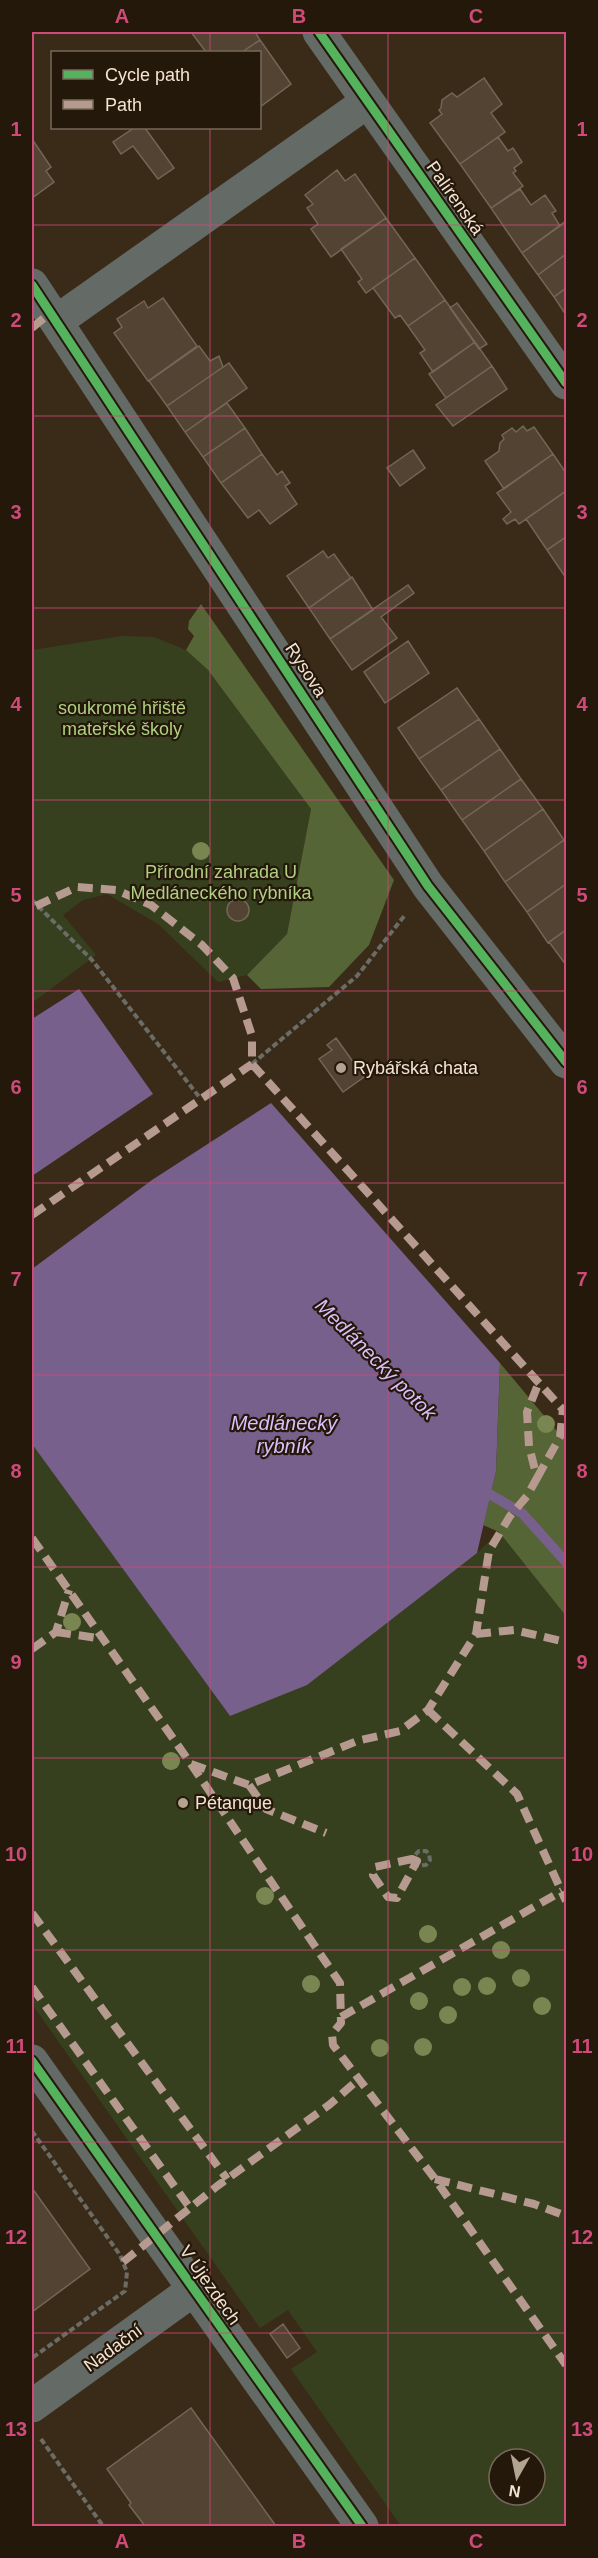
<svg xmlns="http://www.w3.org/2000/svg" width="598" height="2558" font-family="Helvetica,sans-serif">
<rect width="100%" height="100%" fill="#3a2b19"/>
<path fill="#36401e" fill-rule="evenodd" d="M122,636l32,1 32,13 22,20 103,139 -24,125 -40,41 -29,7 -60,-58 -51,-30 -24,6 -20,15 33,40 -64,48v-353z
M32,1444l198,272 247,-163 22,-21 67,84v910h-165l-110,-157 26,-17 -29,-42 -28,18 -228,-324zM499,2459h36v36h-36z"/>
<path fill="#556535" d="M201,604l193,276 -25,65 -40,42 -68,2 -14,-14 40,-41 24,-125 -103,-139 -22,-20 8,-14 -6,-7 1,-8z
M500,1363l66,79v174l-67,-84 -16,-7 13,-54z"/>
<path fill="#78608c" d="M79,989l74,105 -121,82v-157z
M271,1103l229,260 -4,108 -19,82 -170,132 -77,31 -198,-272v-175l120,-89z"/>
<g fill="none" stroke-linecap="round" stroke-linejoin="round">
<path stroke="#78608c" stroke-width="10" d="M479,1486l7,6 36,21 44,49"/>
</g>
<path fill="#524332" stroke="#736657" stroke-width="1.5" d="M191,32h64l5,8 -18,12h-36z
M260,40l31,44 -31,23v-55h-18z
M484,78l18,26 -11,9 14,19 -45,32 -30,-41 12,-9 -3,-4 2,-2 1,-8 10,-7 5,4z
M134,128h11l29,40 -16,11 -25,-33 -12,8 -8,-12z
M498,137l10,14 5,-3 9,14 -8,6 2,3 -3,2 10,13 -32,22 -31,-44z
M32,139l19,28 -5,4 8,11 -22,16z
M337,170l8,11 10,-7 31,44 -55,39 -20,-28 7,-5 -11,-16 6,-4 -8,-9z
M520,189l11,16 14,-10 11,16 -4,2 8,13 -38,27 -31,-45z
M386,218l29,40 -49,35 -8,-11 4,-3 -21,-30z
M566,221v33l-28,21 -16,-22z
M566,254v34l-12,9 -16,-22z
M415,258l30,42 -37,26 -8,-11 -5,3 -22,-30z
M566,288v27l-12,-18z
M163,298l34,48 -49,35 -34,-48 8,-6 -5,-8 27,-18 4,7z
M445,300l30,42 -42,30 -13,-19 5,-3 -17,-24z
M457,303l30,41 -8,5 -29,-41z
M475,342l17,24 -46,32 -17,-24z
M199,346l11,15 9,-5 4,11 -56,39 -18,-25z
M229,363l18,25 -62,44 -18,-26z
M492,366l15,23 -54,37 -17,-21z
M227,403l18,25 -42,29 -18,-25z
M523,426l4,5 7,-4 19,27 -49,35 -19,-28 14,-10 1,-8 4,-4 -2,-4 10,-7 4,4z
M245,428l17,26 -41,29 -18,-26z
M413,450l12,18 -25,18 -13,-18z
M262,454l15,21 5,-4 8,12 -5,3 12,18 -27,20 -11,-14 -11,8 -27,-35z
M553,454l13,19v18l-47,33 -4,-5 -8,5 -4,-5 8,-7 -14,-19z
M566,491v46l-19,13 -21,-31z
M566,537v41l-19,-28z
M323,551l5,7 6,-4 17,24 -42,30 -22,-32z
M352,577l21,33 -43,29 -21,-31z
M408,585l6,8 -33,24 16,21 -45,32 -22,-31z
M408,641l21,32 -44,30 -21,-31z
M457,688l22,31 -60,40 -21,-31z
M479,719l21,30 -59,41 -22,-31z
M500,749l21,30 -59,41 -21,-30z
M521,779l22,30 -59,42 -22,-31z
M543,809l21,31 -59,42 -21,-31z
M564,840l2,3v41l-39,28 -22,-30z
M566,884v46l-18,13 -21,-31z
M227 910a11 11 0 1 1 22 0a11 11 0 1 1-22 0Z
M566,930v35l-17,-23z
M336,1038l28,39 -21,15 -24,-33 13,-9 -5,-5z
M32,2188l58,81 -58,43z
M283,2324l17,24 -13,10 -17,-24z
M191,2408l85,118h-131l-16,-21 2,-2 -24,-34z"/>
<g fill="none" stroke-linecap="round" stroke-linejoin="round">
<path stroke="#6c6c66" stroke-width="4" stroke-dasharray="6 3" stroke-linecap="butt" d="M32,900l60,60 108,138
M252,1064l105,-88 48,-61
M413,1866l13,-1 4,-5 -1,-6 -3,-3h-7l-4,4 2,6
M32,2131l88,124 7,17 -2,19 -93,67
M41,2439l62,87"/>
<path stroke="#646b67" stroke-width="33" d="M319,32l247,351
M32,285l396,601 138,176
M57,321l310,-219
M32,2061l330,465
M32,2406l161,-116"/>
<path stroke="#b69a8f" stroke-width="8" stroke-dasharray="15 8" stroke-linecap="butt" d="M32,328l19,-16
M36,906l41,-19 39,3 35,15 51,40 31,33 19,58v28l314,349
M32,1215l220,-151
M537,1478l23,-41 3,-28
M32,1538l159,226 149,219 1,40 -9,11 1,11 102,134 131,186
M56,1632l48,7
M476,1634l38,-4 52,12
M32,1649l24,-17 13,-42
M428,1710l89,84 49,107
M191,1764l58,21 108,-44 43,-10 28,-21 48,-76 13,-83 21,-35 17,-20 10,-18 -8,-32 -2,-34 12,-30
M249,1785l17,24 60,24
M412,1859l5,2 -20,37 -9,-1 -15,-22 2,-8z
M32,1913l195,266
M32,1987l158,221
M341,2017l221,-126
M435,2179l99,25 32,12
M123,2262l93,-75 113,-82 30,-26"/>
<g stroke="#24180b" stroke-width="13">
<path id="cycleway" d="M319,32l247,351
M32,285l396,601 138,176
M32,2061l330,465"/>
</g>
<use href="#cycleway" stroke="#56b35d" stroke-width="9"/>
</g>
<g fill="#7a8652">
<circle cx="201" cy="851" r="9"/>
<circle cx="546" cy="1424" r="9"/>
<circle cx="72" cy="1622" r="9"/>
<circle cx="171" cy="1761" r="9"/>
<circle cx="265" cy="1896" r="9"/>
<circle cx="428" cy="1934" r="9"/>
<circle cx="501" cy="1950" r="9"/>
<circle cx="521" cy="1978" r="9"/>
<circle cx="311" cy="1984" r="9"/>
<circle cx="487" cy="1986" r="9"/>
<circle cx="462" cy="1987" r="9"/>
<circle cx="419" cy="2001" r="9"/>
<circle cx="542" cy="2006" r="9"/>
<circle cx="448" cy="2015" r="9"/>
<circle cx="423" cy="2047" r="9"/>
<circle cx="380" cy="2048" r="9"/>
</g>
<path fill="none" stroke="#ce4b79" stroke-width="1.5" stroke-opacity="0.55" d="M210,32v20M388,32v2494M210,128v2398M32,225h534M32,416h534M32,608h534M32,800h534M32,991h534M32,1183h534M32,1375h534M32,1567h534M32,1758h534M32,1950h534M32,2142h534M32,2333h534"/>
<g fill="#b3a391" stroke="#24180b" stroke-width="2">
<circle cx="341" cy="1068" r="6"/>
<circle cx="183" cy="1803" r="6"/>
</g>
<g text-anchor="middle" stroke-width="4.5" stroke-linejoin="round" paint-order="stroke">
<g font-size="18" fill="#f4e3d2" stroke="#24180b">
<text transform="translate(455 198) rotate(55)" y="6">Palírenská</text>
<text transform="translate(306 670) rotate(57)" y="6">Rysova</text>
<text transform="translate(210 2285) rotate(55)" y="6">V Újezdech</text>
<text transform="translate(113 2348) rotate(-36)" y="6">Nadační</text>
</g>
<g font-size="18" fill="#afd080" stroke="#24180b">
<text x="122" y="714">soukromé hřiště<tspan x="122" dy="21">mateřské školy</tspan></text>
<text x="221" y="878">Přírodní zahrada U<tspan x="221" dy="21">Medláneckého rybníka</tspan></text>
</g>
<g font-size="18" fill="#f4e3d2" stroke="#24180b" text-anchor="start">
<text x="353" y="1074">Rybářská chata</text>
<text x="195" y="1809">Pétanque</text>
</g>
<g font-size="20" font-style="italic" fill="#dcbefb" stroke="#24180b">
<text transform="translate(376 1359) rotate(45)" y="7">Medlánecký potok</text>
<text x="284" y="1430">Medlánecký<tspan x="284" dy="23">rybník</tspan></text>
</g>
</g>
<rect width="598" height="2558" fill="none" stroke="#24180b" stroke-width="66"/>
<rect x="51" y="51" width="210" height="78" fill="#24180b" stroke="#77695b" stroke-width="1.5"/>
<rect x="63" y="70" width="30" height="9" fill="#56b35d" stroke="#77695b" stroke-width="1.5"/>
<text x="105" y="81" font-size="18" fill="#f4e3d2">Cycle path</text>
<rect x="63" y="100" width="30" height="9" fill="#b69a8f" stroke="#77695b" stroke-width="1.5"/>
<text x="105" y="111" font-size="18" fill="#f4e3d2">Path</text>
<g transform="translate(517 2477) rotate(189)"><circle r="28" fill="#24180b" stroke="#77695b" stroke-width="1.5"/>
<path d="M0-4.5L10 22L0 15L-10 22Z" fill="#b3a391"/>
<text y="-9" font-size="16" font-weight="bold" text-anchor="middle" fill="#f4e3d2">N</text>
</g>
<rect x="33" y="33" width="532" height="2492" fill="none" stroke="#ce4b79" stroke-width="2"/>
<g font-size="20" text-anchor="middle" font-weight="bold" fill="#ce4b79">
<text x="122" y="23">A</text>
<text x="299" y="23">B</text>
<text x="476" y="23">C</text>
<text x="16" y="136">1</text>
<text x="582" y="136">1</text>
<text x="16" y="327">2</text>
<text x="582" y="327">2</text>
<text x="16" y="519">3</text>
<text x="582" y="519">3</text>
<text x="16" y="711">4</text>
<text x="582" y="711">4</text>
<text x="16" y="902">5</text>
<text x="582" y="902">5</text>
<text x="16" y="1094">6</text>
<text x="582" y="1094">6</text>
<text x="16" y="1286">7</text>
<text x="582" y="1286">7</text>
<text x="16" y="1478">8</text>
<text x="582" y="1478">8</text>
<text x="16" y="1669">9</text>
<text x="582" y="1669">9</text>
<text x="16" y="1861">10</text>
<text x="582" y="1861">10</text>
<text x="16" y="2053">11</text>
<text x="582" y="2053">11</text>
<text x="16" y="2244">12</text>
<text x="582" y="2244">12</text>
<text x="16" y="2436">13</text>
<text x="582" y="2436">13</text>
<text x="122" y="2548">A</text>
<text x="299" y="2548">B</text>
<text x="476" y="2548">C</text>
</g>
</svg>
